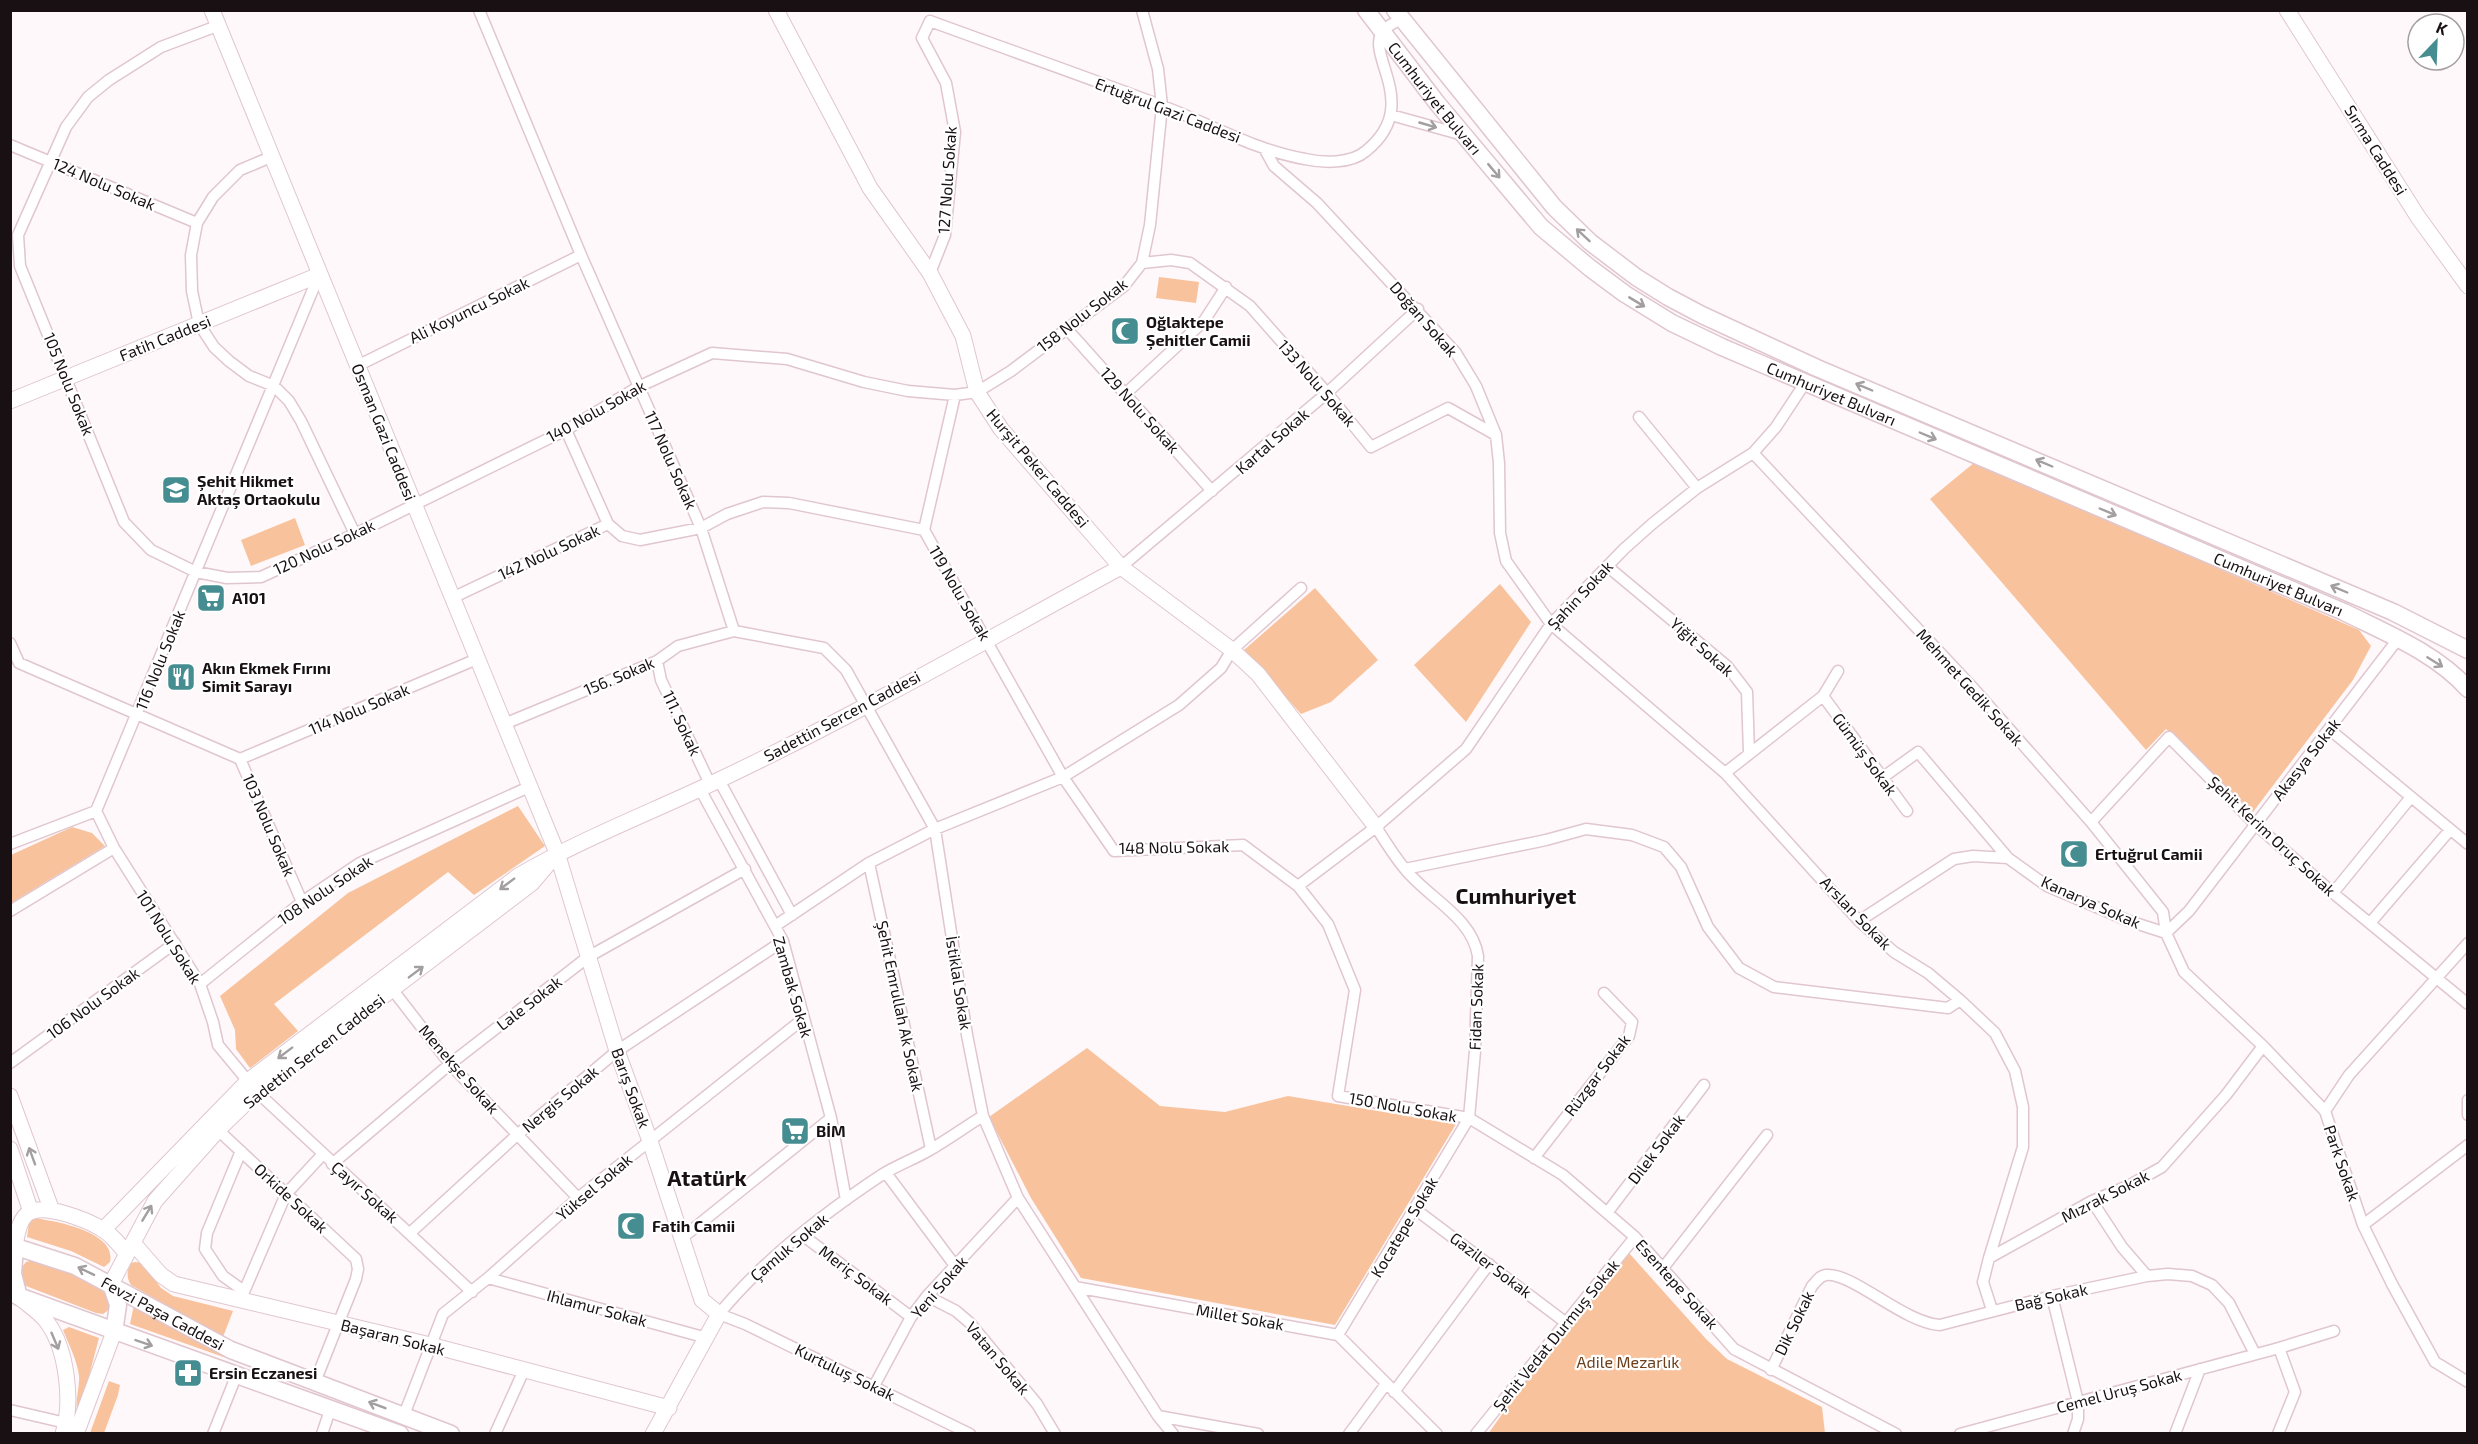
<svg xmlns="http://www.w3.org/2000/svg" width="2478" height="1444" font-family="'Exo 2',sans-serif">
<rect width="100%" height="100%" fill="#fef8fa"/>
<path fill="#f8c29d" d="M1159,277l40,5 -3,21 -40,-5z
M1975,462l384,168 12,16 -18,34 -100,132 -87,-83 -20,21 -216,-251z
M295,518l10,27 -54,21 -10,-26z
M1500,584l31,38 -65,100 -52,-57z
M1315,588l63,72 -47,42 -30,12 -57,-64z
M518,806l27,40 -71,49 -26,-23 -174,132 24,27 -48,37 -14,-19 -1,-19 -15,-34 128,-103z
M72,827l20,6 13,13 -94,57v-48z
M1087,1048l73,58 65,6 63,-16 168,28 -121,201 -254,-47 -50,-80 -42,-81z
M34,1218c22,3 83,14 76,44l-6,5 -33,-16 -44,-14 2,-14z
M1629,1253l77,86 21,20 95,48 3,26 -337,1 84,-118z
M33,1260c12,4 104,32 70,54l-7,-1 -70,-27 -6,-4 1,-14 5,-6z
M135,1262l8,1 18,25 12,8 60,15 -10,26 -92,-52c-5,-7 -4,-15 0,-22z
M134,1305l96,52 -1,2 -99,-35z
M69,1327l30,11 -19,72h-3c-2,-11 3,-23 2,-34 -2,-16 -10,-31 -16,-46z
M109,1381l11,4 -2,10 -14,38h-14z"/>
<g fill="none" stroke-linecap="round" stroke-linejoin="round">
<g stroke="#e0c6cf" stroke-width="13">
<path id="street" d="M479,10l102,245 120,273 33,103 90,17 22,22 89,159 -66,34 -94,63
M217,26l-56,21 -52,33 -21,17 -22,30 -48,108 2,31 104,256 27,28 45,22 31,6 34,-1 94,-43 211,-104 72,-43 74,-34 75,6 77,23 44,9 47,4 22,-3 34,-21 113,-85 18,-23 8,-38 12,-119 -4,-37 -16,-59
M1391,115l72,20
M10,145l187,78
M1264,148l10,18 43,37 139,150 20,33 20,49 3,28 1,70 6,28 45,63 174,149 134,148 35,31 34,21 32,27 35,33 20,38 8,36v40l-34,111
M271,157l-31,13 -27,27 -16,26 -6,32 1,36 7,33 15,23 15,14 20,15 25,10 15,15 12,20 54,113
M1142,263l29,-3 19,3 60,43 77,87 44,54 77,-39 48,27
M930,273l15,-38 10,-103 -9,-49 -24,-45 8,-17c76,28 154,55 230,84 48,18 94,45 145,54 18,4 46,5 61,-8 57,-46 -2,-96 17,-120 4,-5 13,-9 19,-13
M1067,329l145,162
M357,366l224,-111
M1125,394l79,-73 22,-34
M955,395l-31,135 139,247 51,74 129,-6 55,41 30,38 27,66 -17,106 131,22 94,57 72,62 99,112 162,85
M1639,417l58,71
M566,430l42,94
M1753,453l221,236 117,133 72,90 3,21 18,39 79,74 62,65 38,114 29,59 43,78 33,20
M1607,566l120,100 20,26 2,61
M1121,567l206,-174 91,-84
M452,598l156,-74 14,12 18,4 61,-12 26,-14 36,-12 26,1 135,27
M10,643l9,20 221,96 62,143
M657,661l4,19 49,104
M1823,696l84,115
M504,724l153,-63 21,-15 56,-15
M2329,729l139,115
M240,759l237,-100
M1725,773l98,-77 15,-25
M1882,778l36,-26 90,106
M719,780l73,135
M700,789l83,152 48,177 15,82
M96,811l18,37 86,136 13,38 5,23 39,47 215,200
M96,811l223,-536
M2091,822l78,-85 86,87 78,69 135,111
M10,844l86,-33
M869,863l62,286
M1405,869l141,-29 40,-11 46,6 32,12 17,20 27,60 31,41 35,19 174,21 12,-8
M1298,886l78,-59 90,-78 85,-125 73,-75 28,-25 45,-36 56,-35 23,-26 29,-44
M2333,893l78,-96
M10,911l104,-63
M1859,921l95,-62 19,-3 35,2 39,28 82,35 37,12
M2370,923l80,-93
M2166,933l23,-22 209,-272
M200,984l102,-82 58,-39 169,-76
M392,989l58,75 128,134
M10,1063l165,-120
M2468,1100v15
M2325,1111l24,-36 119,-132
M218,1130l138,129 2,10 -2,10 -41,103
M241,1151l-34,82 -2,16 18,27 21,15
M1534,1158l95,-122 3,-14 -28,-29
M332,1164l118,-100 138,-107 157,-88
M886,1173l70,94
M2092,1201l30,46 25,29
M1415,1209l150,113
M1607,1213l97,-128
M2363,1225l105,-80
M410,1233l107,-98 100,-84 166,-110
M801,1234l110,83
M682,1238l149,-120
M1663,1268l104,-133
M488,1278l219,60
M1075,1287l263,48 99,99
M927,1296l29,15 14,12 67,81 18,30
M2052,1296l26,106v17l-5,15
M240,1301l46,-107 37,-40
M1992,1310l-9,-28 6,-24 103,-57 38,-16 32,-18 64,-72 37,-49
M1338,1335l131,-217 6,-67 3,-95c-6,-39 -50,-58 -73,-87 -11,-13 -20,-28 -29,-42
M1771,1370l41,-84c5,-5 7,-10 14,-11 26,-3 78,48 114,50l112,-29 95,-20 21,-2 24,2 20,9 17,18 26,51
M874,1386l37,-69 16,-21 91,-98
M1394,1392l95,-128
M10,1410l56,13
M404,1415l39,-101 45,-36 90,-80 225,-179
M1158,1416l100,18
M213,1434l24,-60
M322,1434l9,-27
M495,1434l29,-64
M970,1434l-225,-110 -26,-10c45,-55 105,-101 164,-140 15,-9 31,-15 45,-23 19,-11 37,-24 55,-35
M1173,1434l-15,-18 -140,-218 -35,-82 -16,-81 -32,-206 128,-52 116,-72 42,-37 11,-18 69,-62
M1349,1434l37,-50
M1476,1434l159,-197
M1960,1434l319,-86
M2175,1434l25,-65
M2278,1434l17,-42 -16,-44 55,-17"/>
</g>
<g stroke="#e0c6cf" stroke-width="17">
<path id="secondary" d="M212,10l345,843 60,198 33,90 52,159 17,14 -66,120
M776,10l94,178 60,85 33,63 14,56 24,37 120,138 111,83 26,24 118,153
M2287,10l131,207 50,69
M10,401l309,-126
M10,1096l42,115
M10,1149l21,63
M103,1230l145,-149 270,-205c65,-38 134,-64 201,-96 137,-65 269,-141 402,-213
M133,1243l28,32 13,9 256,61 239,63
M15,1246c2,-11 4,-28 15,-34 17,-8 57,8 72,17 10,6 17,15 24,24
M111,1284l44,-83 63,-71 39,-38 275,-209 17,-20
M19,1297c9,8 21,15 28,25 20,27 26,80 16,112
M76,1434l38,-102"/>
</g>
<g stroke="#e0c6cf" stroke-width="19">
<g id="primary">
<path id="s1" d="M1366,10l71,93 104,124 49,41 35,26 47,29 50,24 622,265c42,21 92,41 124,77"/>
<path d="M1395,10l159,197 36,35 46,35 32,20 34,18 115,53 576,244 75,38"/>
<path id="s2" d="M10,1245l65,21 156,84 220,84"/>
<path d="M15,1246l-2,28 6,23"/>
<path d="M111,1284l7,21 -4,27"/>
<path d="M10,1293l390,141"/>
</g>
</g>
<use href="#street" stroke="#fff" stroke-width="10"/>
<use href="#secondary" stroke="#fff" stroke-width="15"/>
<use href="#primary" stroke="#fff" stroke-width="16"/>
</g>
<defs><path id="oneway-shaft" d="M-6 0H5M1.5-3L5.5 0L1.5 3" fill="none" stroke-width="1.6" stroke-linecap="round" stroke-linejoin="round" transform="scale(1.5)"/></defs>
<g stroke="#a39fa1">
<use href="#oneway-shaft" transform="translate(1428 125) rotate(16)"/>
<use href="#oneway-shaft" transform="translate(1494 171) rotate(50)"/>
<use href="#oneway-shaft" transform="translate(1583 235) rotate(-137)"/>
<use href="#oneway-shaft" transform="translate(1637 302) rotate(31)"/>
<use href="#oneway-shaft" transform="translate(1864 387) rotate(-157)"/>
<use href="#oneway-shaft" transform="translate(1928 436) rotate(23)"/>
<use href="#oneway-shaft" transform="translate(2044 463) rotate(-157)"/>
<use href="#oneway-shaft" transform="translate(2108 512) rotate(23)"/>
<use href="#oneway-shaft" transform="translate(2339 589) rotate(-157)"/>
<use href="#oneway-shaft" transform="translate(2435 662) rotate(32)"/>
<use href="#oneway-shaft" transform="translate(507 884) rotate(143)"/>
<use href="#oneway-shaft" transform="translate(416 972) rotate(-37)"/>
<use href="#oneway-shaft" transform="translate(285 1053) rotate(143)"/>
<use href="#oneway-shaft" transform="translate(32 1156) rotate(-110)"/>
<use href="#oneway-shaft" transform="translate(147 1213) rotate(-59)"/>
<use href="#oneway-shaft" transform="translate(86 1271) rotate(-154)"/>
<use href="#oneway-shaft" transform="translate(55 1341) rotate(67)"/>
<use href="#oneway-shaft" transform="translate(144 1343) rotate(19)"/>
<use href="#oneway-shaft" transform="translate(377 1405) rotate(-159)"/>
</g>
<defs>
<g id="mosque-square" transform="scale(1.5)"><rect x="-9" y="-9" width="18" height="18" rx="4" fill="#458d90" stroke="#fff"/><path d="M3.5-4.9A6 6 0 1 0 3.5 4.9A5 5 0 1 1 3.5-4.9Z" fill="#fff"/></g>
<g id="school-square" transform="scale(1.5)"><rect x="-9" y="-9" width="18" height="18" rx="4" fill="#458d90" stroke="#fff"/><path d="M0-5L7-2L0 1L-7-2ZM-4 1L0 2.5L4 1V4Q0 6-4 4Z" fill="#fff"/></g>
<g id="supermarket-square" transform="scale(1.5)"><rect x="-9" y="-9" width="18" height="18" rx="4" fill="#458d90" stroke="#fff"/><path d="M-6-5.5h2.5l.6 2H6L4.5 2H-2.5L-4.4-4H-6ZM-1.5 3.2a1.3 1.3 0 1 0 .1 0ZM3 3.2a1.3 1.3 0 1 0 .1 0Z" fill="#fff"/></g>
<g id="restaurant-square" transform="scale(1.5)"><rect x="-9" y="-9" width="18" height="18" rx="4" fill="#458d90" stroke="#fff"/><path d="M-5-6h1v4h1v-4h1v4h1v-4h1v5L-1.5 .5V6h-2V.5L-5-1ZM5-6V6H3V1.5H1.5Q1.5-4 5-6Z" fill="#fff"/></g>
<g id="pharmacy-square" transform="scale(1.5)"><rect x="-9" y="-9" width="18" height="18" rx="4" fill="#458d90" stroke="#fff"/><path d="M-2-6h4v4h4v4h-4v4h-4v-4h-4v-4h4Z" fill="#fff"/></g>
</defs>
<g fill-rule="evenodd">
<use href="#mosque-square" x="1125" y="331"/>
<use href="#school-square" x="176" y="490"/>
<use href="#supermarket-square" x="211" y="598"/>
<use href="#restaurant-square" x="181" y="677"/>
<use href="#mosque-square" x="2074" y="854"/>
<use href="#supermarket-square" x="795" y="1131"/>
<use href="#mosque-square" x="631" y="1226"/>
<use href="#pharmacy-square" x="188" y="1373"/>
</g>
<g text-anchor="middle" stroke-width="4.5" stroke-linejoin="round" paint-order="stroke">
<g font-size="16" fill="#181013" stroke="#fff">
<text dy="6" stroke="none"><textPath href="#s1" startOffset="112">Cumhuriyet Bulvarı</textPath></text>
<text transform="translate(1168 110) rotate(21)" y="6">Ertuğrul Gazi Caddesi</text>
<text transform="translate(2376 150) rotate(58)" y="6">Sırma Caddesi</text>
<text transform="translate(947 180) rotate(-86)" y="6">127 Nolu Sokak</text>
<text transform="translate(104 184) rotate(23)" y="6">124 Nolu Sokak</text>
<text transform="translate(469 310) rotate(-26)" y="6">Ali Koyuncu Sokak</text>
<text transform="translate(1082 315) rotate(-38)" y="6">158 Nolu Sokak</text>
<text transform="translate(1424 319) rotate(49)" y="6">Doğan Sokak</text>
<text transform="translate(165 338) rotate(-22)" y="6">Fatih Caddesi</text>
<text transform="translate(1317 383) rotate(49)" y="6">133 Nolu Sokak</text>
<text transform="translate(69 384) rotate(68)" y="6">105 Nolu Sokak</text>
<text dy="6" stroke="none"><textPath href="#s1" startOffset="616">Cumhuriyet Bulvarı</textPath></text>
<text transform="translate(1140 410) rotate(48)" y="6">129 Nolu Sokak</text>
<text transform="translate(596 411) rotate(-29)" y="6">140 Nolu Sokak</text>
<text transform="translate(384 432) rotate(68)" y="6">Osman Gazi Caddesi</text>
<text transform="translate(1272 441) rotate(-41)" y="6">Kartal Sokak</text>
<text transform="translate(671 460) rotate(66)" y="6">117 Nolu Sokak</text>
<text transform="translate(1038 468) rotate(50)" y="6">Hurşit Peker Caddesi</text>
<text transform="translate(324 547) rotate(-25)" y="6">120 Nolu Sokak</text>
<text transform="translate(549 552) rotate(-25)" y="6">142 Nolu Sokak</text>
<text dy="6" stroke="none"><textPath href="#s1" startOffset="1102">Cumhuriyet Bulvarı</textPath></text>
<text transform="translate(960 593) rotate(60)" y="6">119 Nolu Sokak</text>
<text transform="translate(1580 595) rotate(-47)" y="6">Şahin Sokak</text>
<text transform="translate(1702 647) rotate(42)" y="6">Yiğit Sokak</text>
<text transform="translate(160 660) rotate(-68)" y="6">116 Nolu Sokak</text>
<text transform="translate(619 676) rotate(-23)" y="6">156. Sokak</text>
<text transform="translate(1970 687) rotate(48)" y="6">Mehmet Gedik Sokak</text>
<text transform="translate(359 709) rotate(-23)" y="6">114 Nolu Sokak</text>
<text transform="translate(842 716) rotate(-28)" y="6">Sadettin Sercen Caddesi</text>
<text transform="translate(682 723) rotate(65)" y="6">111. Sokak</text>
<text transform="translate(1865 754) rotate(54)" y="6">Gümüş Sokak</text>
<text transform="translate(2306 759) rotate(-52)" y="6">Akasya Sokak</text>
<text transform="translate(269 825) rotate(67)" y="6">103 Nolu Sokak</text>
<text transform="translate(2272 836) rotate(43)" y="6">Şehit Kerim Oruç Sokak</text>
<text transform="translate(1174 847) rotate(-1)" y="6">148 Nolu Sokak</text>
<text transform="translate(325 890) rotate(-34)" y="6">108 Nolu Sokak</text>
<text transform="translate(2091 902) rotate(24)" y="6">Kanarya Sokak</text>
<text transform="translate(1856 913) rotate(46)" y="6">Arslan Sokak</text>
<text transform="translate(169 937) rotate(58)" y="6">101 Nolu Sokak</text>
<text transform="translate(959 983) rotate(81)" y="6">İstiklal Sokak</text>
<text transform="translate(793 987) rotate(74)" y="6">Zambak Sokak</text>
<text transform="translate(93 1003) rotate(-36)" y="6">106 Nolu Sokak</text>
<text transform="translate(529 1003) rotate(-38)" y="6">Lale Sokak</text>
<text transform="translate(900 1006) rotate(78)" y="6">Şehit Emrullah Ak Sokak</text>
<text transform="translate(1476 1007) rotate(-88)" y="6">Fidan Sokak</text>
<text transform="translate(314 1051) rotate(-38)" y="6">Sadettin Sercen Caddesi</text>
<text transform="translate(459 1069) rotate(49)" y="6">Menekşe Sokak</text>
<text transform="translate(1597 1075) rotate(-53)" y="6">Rüzgar Sokak</text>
<text transform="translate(631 1088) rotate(70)" y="6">Barış Sokak</text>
<text transform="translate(560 1099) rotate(-40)" y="6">Nergis Sokak</text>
<text transform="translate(1403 1107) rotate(10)" y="6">150 Nolu Sokak</text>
<text transform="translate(1656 1149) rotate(-53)" y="6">Dilek Sokak</text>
<text transform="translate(2342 1163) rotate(71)" y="6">Park Sokak</text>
<text transform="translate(594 1187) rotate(-40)" y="6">Yüksel Sokak</text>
<text transform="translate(365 1192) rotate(42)" y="6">Çayır Sokak</text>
<text transform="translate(2105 1196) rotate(-27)" y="6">Mızrak Sokak</text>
<text transform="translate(291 1198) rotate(43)" y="6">Orkide Sokak</text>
<text transform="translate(1404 1227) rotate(-59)" y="6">Kocatepe Sokak</text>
<text transform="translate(789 1247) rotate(-40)" y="6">Çamlık Sokak</text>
<text transform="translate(1491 1265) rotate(37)" y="6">Gaziler Sokak</text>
<text transform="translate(856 1275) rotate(37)" y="6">Meriç Sokak</text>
<text transform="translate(1677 1284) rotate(48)" y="6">Esentepe Sokak</text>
<text transform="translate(939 1287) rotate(-49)" y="6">Yeni Sokak</text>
<text transform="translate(2051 1297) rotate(-13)" y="6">Bağ Sokak</text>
<text transform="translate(597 1308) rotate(15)" y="6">Ihlamur Sokak</text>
<text dy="6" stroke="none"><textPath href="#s2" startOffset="168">Fevzi Paşa Caddesi</textPath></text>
<text transform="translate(1240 1317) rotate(10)" y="6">Millet Sokak</text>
<text transform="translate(1794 1323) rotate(-64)" y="6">Dik Sokak</text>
<text transform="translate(1556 1335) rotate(-51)" y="6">Şehit Vedat Durmuş Sokak</text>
<text transform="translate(393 1337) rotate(14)" y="6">Başaran Sokak</text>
<text transform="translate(998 1358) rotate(50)" y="6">Vatan Sokak</text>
<text transform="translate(845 1372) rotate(26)" y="6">Kurtuluş Sokak</text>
<text transform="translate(2119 1391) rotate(-15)" y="6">Cemel Uruş Sokak</text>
</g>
<g font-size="16" font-weight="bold" fill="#181013" stroke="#fff" text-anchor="start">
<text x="1146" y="328">Oğlaktepe<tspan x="1146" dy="18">Şehitler Camii</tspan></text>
<text x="197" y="487">Şehit Hikmet<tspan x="197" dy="18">Aktaş Ortaokulu</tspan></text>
<text x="232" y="604">A101</text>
<text x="202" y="674">Akın Ekmek Fırını<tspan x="202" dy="18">Simit Sarayı</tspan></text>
<text x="2095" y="860">Ertuğrul Camii</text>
<text x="816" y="1137">BİM</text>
<text x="652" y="1232">Fatih Camii</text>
<text x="209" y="1379">Ersin Eczanesi</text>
</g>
<g font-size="16" fill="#6c3e19" stroke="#fff">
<text x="1628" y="1368">Adile Mezarlık</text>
</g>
<g font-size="22" font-weight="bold" fill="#181013" stroke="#fff">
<text x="1516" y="904">Cumhuriyet</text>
<text x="707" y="1186">Atatürk</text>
</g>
</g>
<rect width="2478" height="1444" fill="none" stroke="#181013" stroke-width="24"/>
<g transform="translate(2436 42) rotate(23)"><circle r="28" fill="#ffffff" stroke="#a39fa1" stroke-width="1.5"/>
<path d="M0-4.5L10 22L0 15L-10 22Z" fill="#458d90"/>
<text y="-9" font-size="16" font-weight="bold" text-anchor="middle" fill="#181013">K</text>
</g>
</svg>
